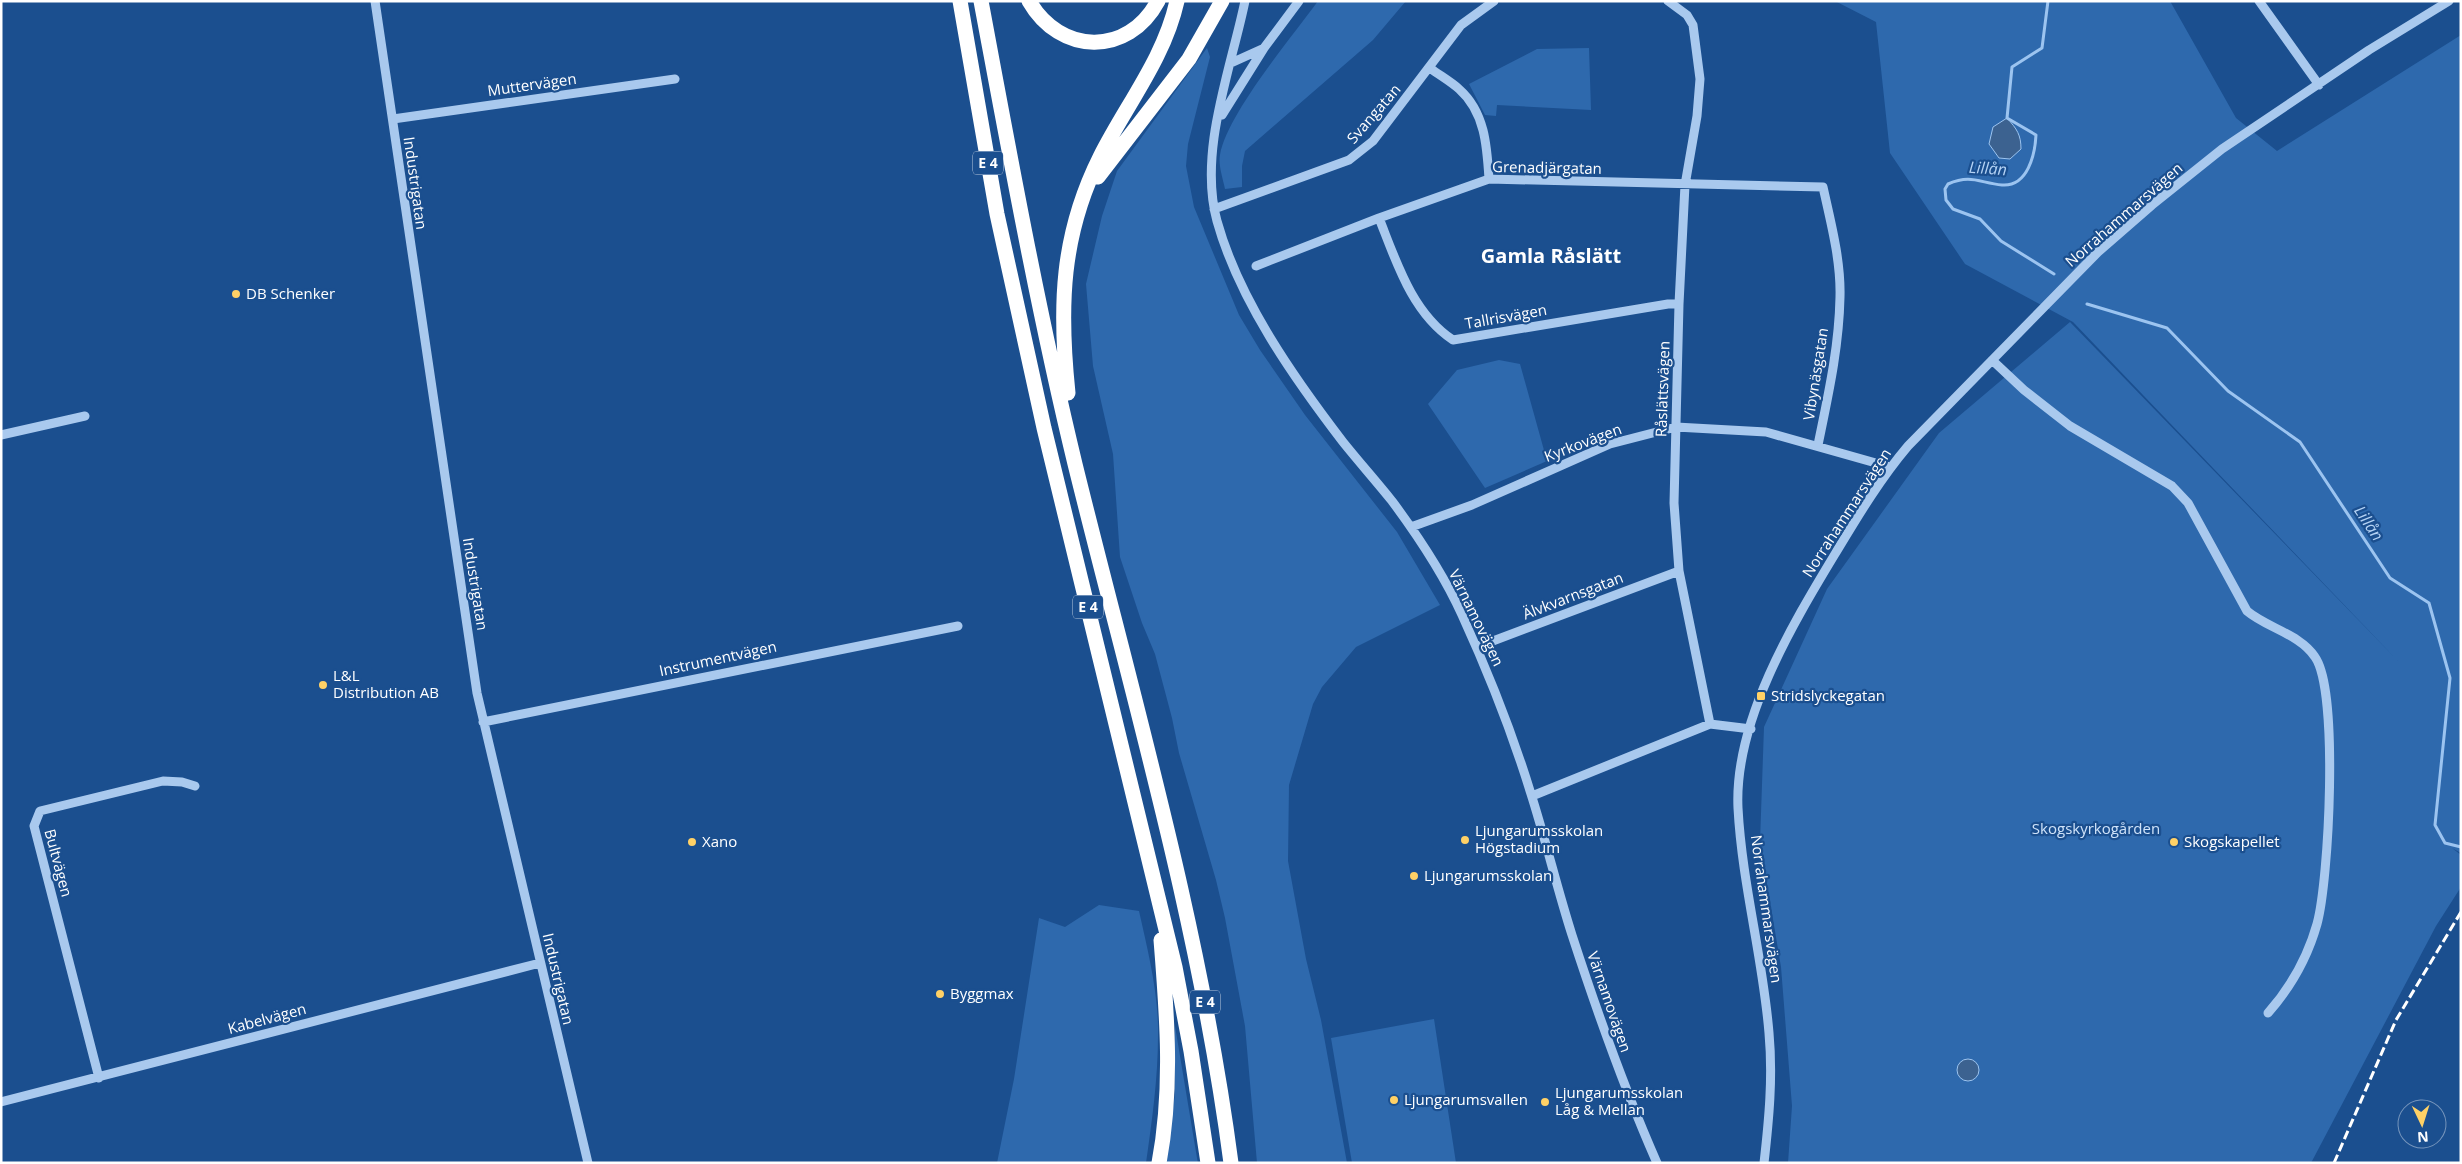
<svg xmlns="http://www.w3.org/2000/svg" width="2462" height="1164" font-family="'Open Sans',sans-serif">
<rect width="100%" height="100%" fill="#1b4f8f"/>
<path fill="#2e69ad" d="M1318,1h88l-33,39 -128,111 -3,15v21l-17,2c-2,-10 -7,-24 -5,-34 7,-41 72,-118 98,-154z
M1835,1h335l66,117 41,33 184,-116v818l-9,-5 9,7v32l-25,39 -125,237h-523l4,-57 -11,-139 -21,-125 4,-115 63,-138 112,-156 131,-111 329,340 -326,-340 -108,-58 -75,-111 -14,-131z
M1207,48l3,9 -22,87 -2,22 8,41 45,108 21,35 45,65 92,117 43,73 -84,42 -34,40 -9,17 -24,81 -1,76 18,98 15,61 26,143h-90l-12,-137 -20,-108 -9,-38 -37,-127 -7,-35 -17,-64 -13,-31 -22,-66 -7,-103 -20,-88 -7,-82 16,-68 15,-45z
M1589,48l2,62 -94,-5 -1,11 -11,-1 -16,-31 68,-35z
M1499,360l21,4 27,97 -62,27 -57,-84 29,-34z
M1099,905l40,6c9,40 20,84 19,125 0,42 -6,85 -12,127h-149l17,-84 25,-161 26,9z
M1434,1019l22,144h-104l-21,-125z
M1175,1026l22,132 1,5h-33l10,-69z"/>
<path fill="#3c6290" stroke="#9cc4f0" d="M2007,118c10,11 14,17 14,31l-11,10 -11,-1 -10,-14 4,-17z
M1957 1070a11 11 0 1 1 22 0a11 11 0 1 1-22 0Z"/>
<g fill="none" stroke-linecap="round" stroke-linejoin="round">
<path stroke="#9cc4f0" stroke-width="3" d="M2048,1l-6,47 -30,19 -5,51 29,17c-1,19 -8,52 -34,50 -22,-2 -31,-11 -54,-1l-3,5 1,11 7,9 27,10 21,22 53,33
M2087,304l80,24 61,63 72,51 90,136 39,25 21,75 -15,147 10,18 16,4"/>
<path stroke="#a9c9ee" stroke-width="9" d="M375,1l102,692 111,470
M1245,1c-14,68 -47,151 -28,220 22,79 77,157 126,221 16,20 33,39 49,59 26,35 52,74 70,114 27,59 50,117 69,179 15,47 26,94 41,141 25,77 52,153 85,228
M1668,1l19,14 6,10 7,54 -3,37 -12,69 -6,119 -5,199 5,68 31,153 41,5
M2259,1l60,84
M1231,63l31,-14
M1430,68c9,7 20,13 29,21 26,23 28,57 30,90
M1222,115l42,-67 35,-47
M393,119l282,-40
M1214,209l135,-49 24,-19 88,-116 33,-24
M1379,218c17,43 33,95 74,122l215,-36h11
M1256,266l123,-48 110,-39 334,8c8,36 18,74 17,110 -1,51 -12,99 -22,148
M1992,360l32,30 46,36 102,60 16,17 59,108c20,17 53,23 68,46 24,34 14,224 2,267 -9,32 -27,64 -49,89
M1,435l84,-19
M1411,527l61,-22 138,-61 66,-17 90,5 124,35
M1477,647l202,-76
M483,722l475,-96
M1532,796l178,-72
M99,1078l-65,-252 6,-15 123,-30 19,1 13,4
M1,1102l539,-139
M1764,1163c5,-44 9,-86 5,-130 -6,-75 -27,-149 -31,-225 -4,-86 54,-183 97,-254 23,-38 45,-75 73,-108l190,-194 54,-47 70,-56 147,-99 80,-49"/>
<path stroke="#fff" stroke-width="15" d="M960,1l37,213 47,214 131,539 16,84 17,112
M981,1c29,155 57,310 94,463 57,231 125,462 156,699
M1029,1c31,54 99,56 129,0
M1098,177l91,-118 33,-58
M1068,393c-9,-86 -7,-158 32,-236 26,-52 64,-98 77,-156
M1159,1163c14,-74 8,-149 2,-223"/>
<path stroke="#fff" stroke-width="3" stroke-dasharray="9 4" stroke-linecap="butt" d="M2334,1163l62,-143 65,-108"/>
</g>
<g fill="#ffd166" stroke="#1b4f8f" stroke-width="2">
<circle cx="236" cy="294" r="5"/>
<circle cx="323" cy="685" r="5"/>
<rect x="1756" y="691" width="10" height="10" rx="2.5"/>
<circle cx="1465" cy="840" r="5"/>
<circle cx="692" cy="842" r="5"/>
<circle cx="2174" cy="842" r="5"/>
<circle cx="1414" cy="876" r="5"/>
<circle cx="940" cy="994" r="5"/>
<circle cx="1394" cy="1100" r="5"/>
<circle cx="1545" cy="1102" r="5"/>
</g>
<g text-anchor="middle" stroke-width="4.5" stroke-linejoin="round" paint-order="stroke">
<g fill="#1b4f8f" stroke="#bbcadd" stroke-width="1">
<rect x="973" y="151.5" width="30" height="23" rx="4"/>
<rect x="1073" y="595.5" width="30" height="23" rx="4"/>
<rect x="1190" y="990.5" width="30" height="23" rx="4"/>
</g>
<g font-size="14" font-weight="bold" fill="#fff">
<text x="988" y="168">E 4</text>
<text x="1088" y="612">E 4</text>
<text x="1205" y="1007">E 4</text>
</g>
<g font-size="15" fill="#fff" stroke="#1b4f8f">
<text transform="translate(532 85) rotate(-8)" y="5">Muttervägen</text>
<text transform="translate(1374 114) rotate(-49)" y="5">Svangatan</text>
<text transform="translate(1547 168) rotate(1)" y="5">Grenadjärgatan</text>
<text transform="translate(415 183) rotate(82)" y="5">Industrigatan</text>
<text transform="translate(2124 215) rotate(-41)" y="5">Norrahammarsvägen</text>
<text transform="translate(1506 317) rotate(-10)" y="5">Tallrisvägen</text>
<text transform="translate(1816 374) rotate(-81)" y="5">Vibynäsgatan</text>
<text transform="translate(1663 389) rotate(-88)" y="5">Råslättsvägen</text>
<text transform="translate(1583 443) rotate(-21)" y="5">Kyrkovägen</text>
<text transform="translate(1847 513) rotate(-57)" y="5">Norrahammarsvägen</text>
<text transform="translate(475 584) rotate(81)" y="5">Industrigatan</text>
<text transform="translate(1573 596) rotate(-21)" y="5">Älvkvarnsgatan</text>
<text transform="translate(1476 618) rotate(64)" y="5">Värnamovägen</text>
<text transform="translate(718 659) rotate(-12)" y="5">Instrumentvägen</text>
<text transform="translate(58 863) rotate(75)" y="5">Bultvägen</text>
<text transform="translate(1766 909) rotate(82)" y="5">Norrahammarsvägen</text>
<text transform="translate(558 979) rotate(77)" y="5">Industrigatan</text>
<text transform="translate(1609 1002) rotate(71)" y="5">Värnamovägen</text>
<text transform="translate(267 1019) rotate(-15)" y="5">Kabelvägen</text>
</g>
<g font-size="15" fill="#fff" stroke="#1b4f8f" text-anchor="start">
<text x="246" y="299">DB Schenker</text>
<text x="333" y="681">L&amp;L<tspan x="333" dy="17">Distribution AB</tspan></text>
<text x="1771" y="701">Stridslyckegatan</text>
<text x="1475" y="836">Ljungarumsskolan<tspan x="1475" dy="17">Högstadium</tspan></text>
<text x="702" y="847">Xano</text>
<text x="2184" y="847">Skogskapellet</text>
<text x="1424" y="881">Ljungarumsskolan</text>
<text x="950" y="999">Byggmax</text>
<text x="1555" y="1098">Ljungarumsskolan<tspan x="1555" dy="17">Låg &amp; Mellan</tspan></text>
<text x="1404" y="1105">Ljungarumsvallen</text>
</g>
<g font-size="15" fill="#cfe3fa" stroke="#1b4f8f">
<text x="2096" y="834">Skogskyrkogården</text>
</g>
<g font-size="16" font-style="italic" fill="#b5d3f5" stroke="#1b4f8f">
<text transform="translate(1988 168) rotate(4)" y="6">Lillån</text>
<text transform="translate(2369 523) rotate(56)" y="6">Lillån</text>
</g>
<g font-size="20" font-weight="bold" fill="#fff" stroke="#1b4f8f">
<text x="1551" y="263">Gamla Råslätt</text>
</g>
</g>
<rect width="2462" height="1164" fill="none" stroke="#ffffff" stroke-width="5"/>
<g transform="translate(2422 1124) rotate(176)"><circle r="24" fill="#1b4f8f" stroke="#7695bc"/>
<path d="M0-4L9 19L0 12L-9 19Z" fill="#ffd166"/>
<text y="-8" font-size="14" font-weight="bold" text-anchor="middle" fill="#ffffff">N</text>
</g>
</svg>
